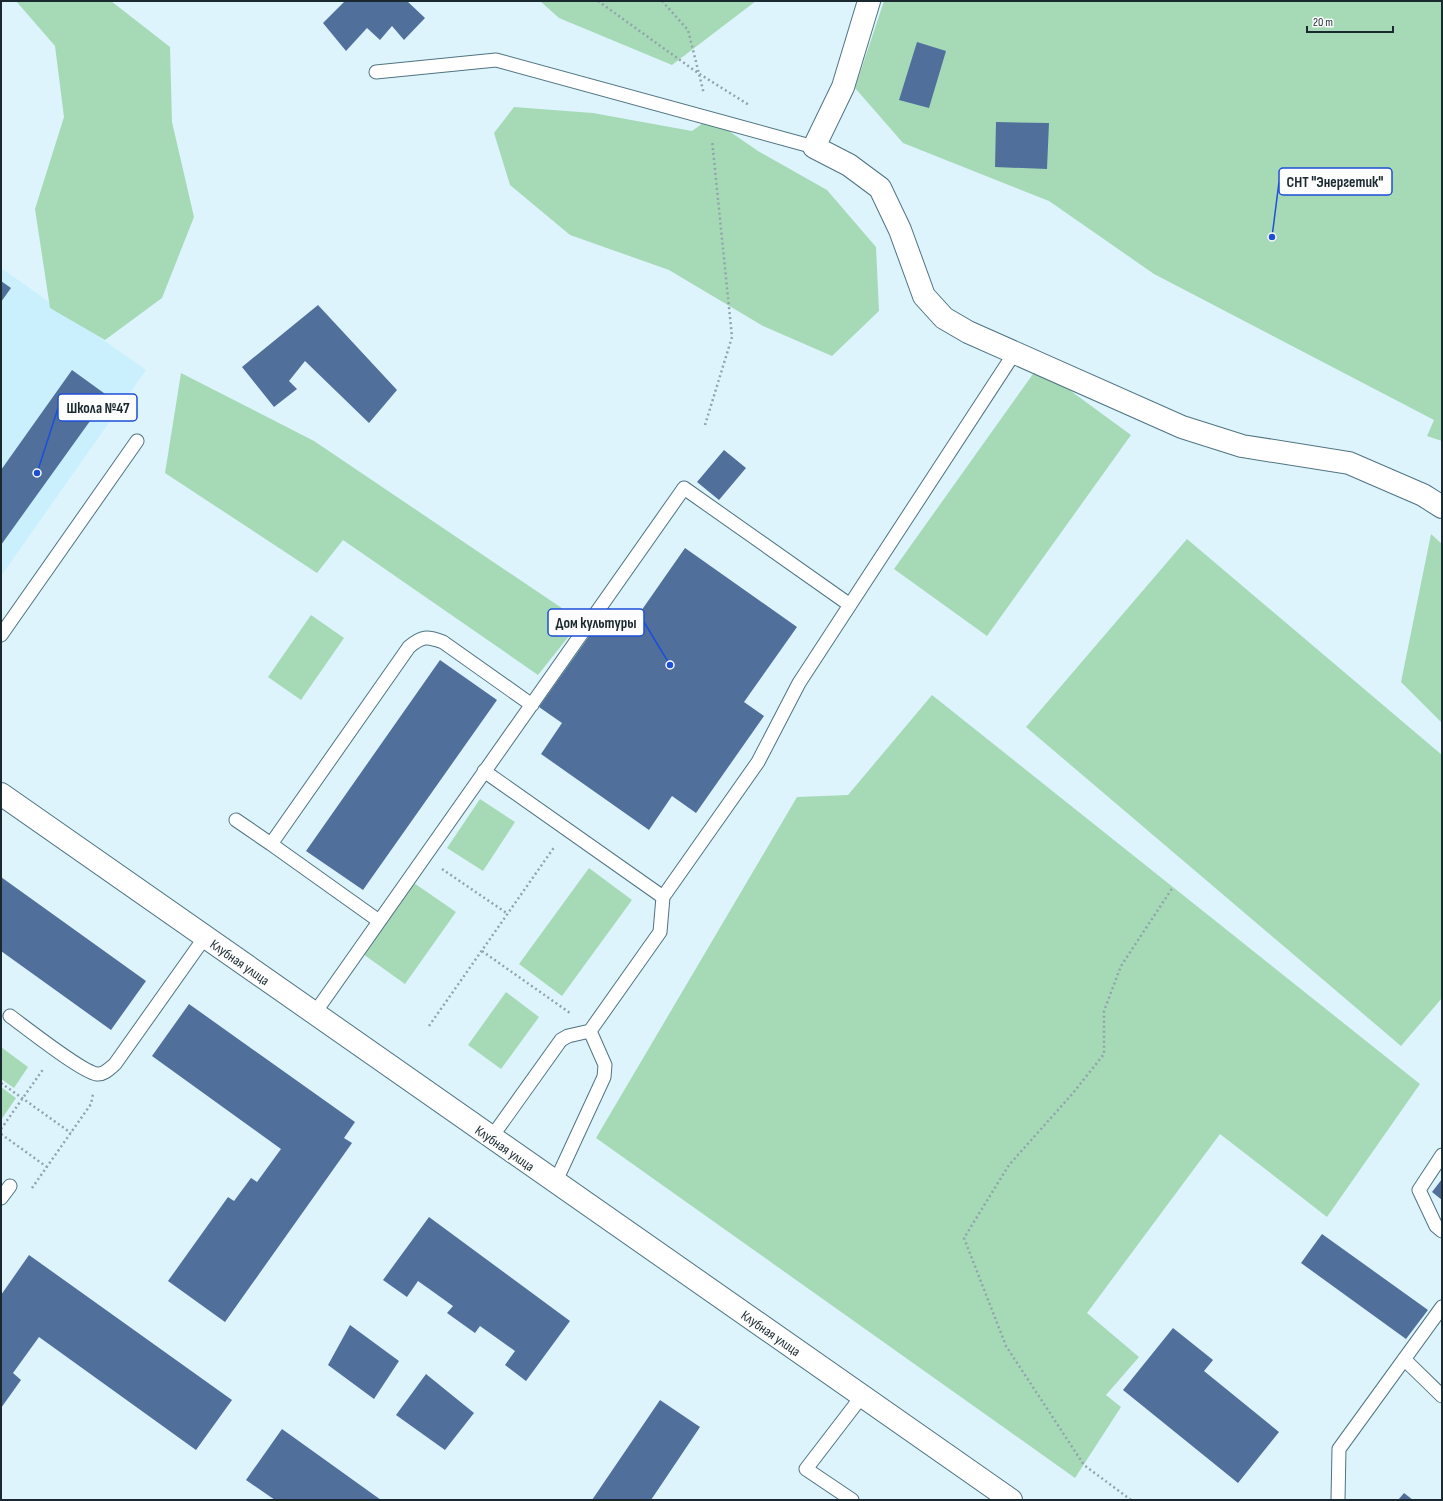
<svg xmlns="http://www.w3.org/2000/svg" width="1443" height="1501" font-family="'Sofia Sans Condensed',sans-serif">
<rect width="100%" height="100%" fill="#ddf4fd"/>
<path fill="#caf0fe" d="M1,268l145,102 -145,206z"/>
<path fill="#a6dab7" d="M16,1h95l59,46 2,75 22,95 -32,81 -57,42 -55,-32 -15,-99 29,-92 -9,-71z
M540,1h216l-84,64 -113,-47z
M884,1h558v440l-15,-5 7,-16 -280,-146 -105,-73 -146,-58 -48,-55z
M514,107l79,6 99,18 18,-13 48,33 69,39 49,57 3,64 -47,45 -69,-30 -94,-56 -99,-35 -60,-50 -16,-52z
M1038,367l93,68 -144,201 -93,-67z
M181,373l133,68 267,180 -43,54 -195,-135 -26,33 -152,-100z
M1431,534l11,10v179l-41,-41z
M1187,539l255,216v243l-41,48 -375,-319z
M311,615l33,23 -43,62 -33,-23z
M932,695l488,389 -93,133 -107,-83 -133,179 52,44 -33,38 15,12 -46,71 -479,-340 201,-341 51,-2z
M480,799l35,23 -32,49 -36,-23z
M589,868l43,32 -70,96 -43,-32z
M414,883l42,29 -51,72 -42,-30z
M506,992l33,25 -38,52 -33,-24z
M1,1047l27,20 -14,21 -13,-9z
M1,1087l15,11 -15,22z"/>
<path fill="#50709b" d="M343,1h64l18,17 -21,22 -12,-14 -12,14 -13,-12 -21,23 -23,-28 21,-21z
M917,42l29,9 -17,57 -30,-8z
M996,122l53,1 -2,46 -52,-2z
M1,281l10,7 -10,14z
M318,305l79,85 -28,33 -64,-62 -16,20 8,8 -23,18 -32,-40z
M72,370l36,26 -107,149v-75z
M724,450l22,18 -27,32 -22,-18z
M685,548l112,79 -53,75 20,14 -68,97 -24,-17 -23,34 -108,-76 21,-31 -23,-16 70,-99 23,16z
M440,660l57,40 -134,190 -57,-39z
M1,877l145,104 -35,49 -110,-79z
M189,1004l166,118 -11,16 8,5 -127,179 -57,-41 60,-84 6,4 17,-23 6,4 24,-33 -129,-93z
M1442,1179v21l-10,-8z
M429,1217l141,104 -44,60 -21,-16 10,-14 -35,-25 -5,7 -28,-20 6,-7 -35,-25 -11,16 -24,-17z
M1322,1234l106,76 -22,29 -105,-76z
M29,1255l203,145 -36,50 -157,-113 -26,36 8,7 -20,28v-113z
M350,1325l49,36 -25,38 -46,-34z
M1173,1328l40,32 -9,11 75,61 -41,51 -115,-93z
M426,1374l48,39 -29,37 -49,-35z
M660,1400l40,27 -49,73h-59z
M282,1429l99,71h-106l-29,-20z
M1404,1493l9,7h-15z"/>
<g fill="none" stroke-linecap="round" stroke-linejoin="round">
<g stroke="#507481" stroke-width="15">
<path id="service" d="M376,72l120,-12 318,87
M1,635l136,-194
M484,771l179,126
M236,820l35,24
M379,921l-108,-77 138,-197c13,-11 18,-11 34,-5l89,63
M314,1014l370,-526 166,117
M10,1016c15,11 72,56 87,58 7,1 13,-6 18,-10l90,-127
M491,1138l70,-98 7,-4 22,-5 70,-99 3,-35 95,-135 41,-79 216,-331
M1442,1155l-23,35 17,36 6,5
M555,1183l49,-106 1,-12 -15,-34
M1,1198l9,-12
M1404,1359l38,37
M852,1500l-46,-31 56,-73
M1338,1500l1,-51 103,-142"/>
</g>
<g stroke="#507481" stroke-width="24">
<path id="minor" d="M869,1l-26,86 -29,60 35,18 31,23 20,42 24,66 20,22 24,14 214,95 60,19 107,17 74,32 19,12"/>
</g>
<g stroke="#507481" stroke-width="24">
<path id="tertiary" d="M1,794l1010,706"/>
</g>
<path stroke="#90a4ac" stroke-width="2.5" stroke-dasharray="2 3" stroke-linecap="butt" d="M598,1l100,72 51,32
M662,1l26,29 16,64
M705,425l27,-88 -20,-197
M442,869l66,45
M482,951l88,62
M429,1026l126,-180
M1,1083l70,50
M1,1129l43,-61
M1,1134l46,33
M32,1188l59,-84 2,-10
M1131,1500l-47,-35 -78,-119 -42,-108 45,-73 64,-72 31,-39v-43l17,-45 52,-79"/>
<use href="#service" stroke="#fff" stroke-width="13"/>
<use href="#minor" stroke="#fff" stroke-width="22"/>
<use href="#tertiary" stroke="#fff" stroke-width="22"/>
</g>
<g text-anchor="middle" stroke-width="4" stroke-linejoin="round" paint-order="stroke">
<g font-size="14" fill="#1a292f" stroke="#fdfdfd">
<text transform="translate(240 962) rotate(35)" y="5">Клубная улица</text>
<text transform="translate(505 1148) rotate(35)" y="5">Клубная улица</text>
<text transform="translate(771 1333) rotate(35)" y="5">Клубная улица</text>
</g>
</g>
<path fill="none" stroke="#1d4ed8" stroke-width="1.5" d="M1272 237L1279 182M37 473L58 408M670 665L644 622"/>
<g fill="#1d4ed8" stroke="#fdfdfd" stroke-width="1.5">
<circle cx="1272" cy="237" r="4"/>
<circle cx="37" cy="473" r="4"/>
<circle cx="670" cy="665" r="4"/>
</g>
<g fill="#fdfdfd" stroke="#1d4ed8" stroke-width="1.5">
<rect x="1279" y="168" width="113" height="27" rx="4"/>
<rect x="58" y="394" width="79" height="27" rx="4"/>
<rect x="548" y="609" width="96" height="27" rx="4"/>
</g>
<g font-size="15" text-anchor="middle" font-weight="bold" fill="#1a292f">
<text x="1335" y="187">СНТ "Энергетик"</text>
<text x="98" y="413">Школа №47</text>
<text x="596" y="628">Дом культуры</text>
</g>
<rect width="1443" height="1501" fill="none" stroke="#1a292f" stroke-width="4"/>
<path d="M1307 26v6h86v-6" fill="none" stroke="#1a292f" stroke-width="2"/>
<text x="1313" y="26" font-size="12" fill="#1a292f" stroke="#fdfdfd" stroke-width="3" paint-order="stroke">20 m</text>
</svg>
